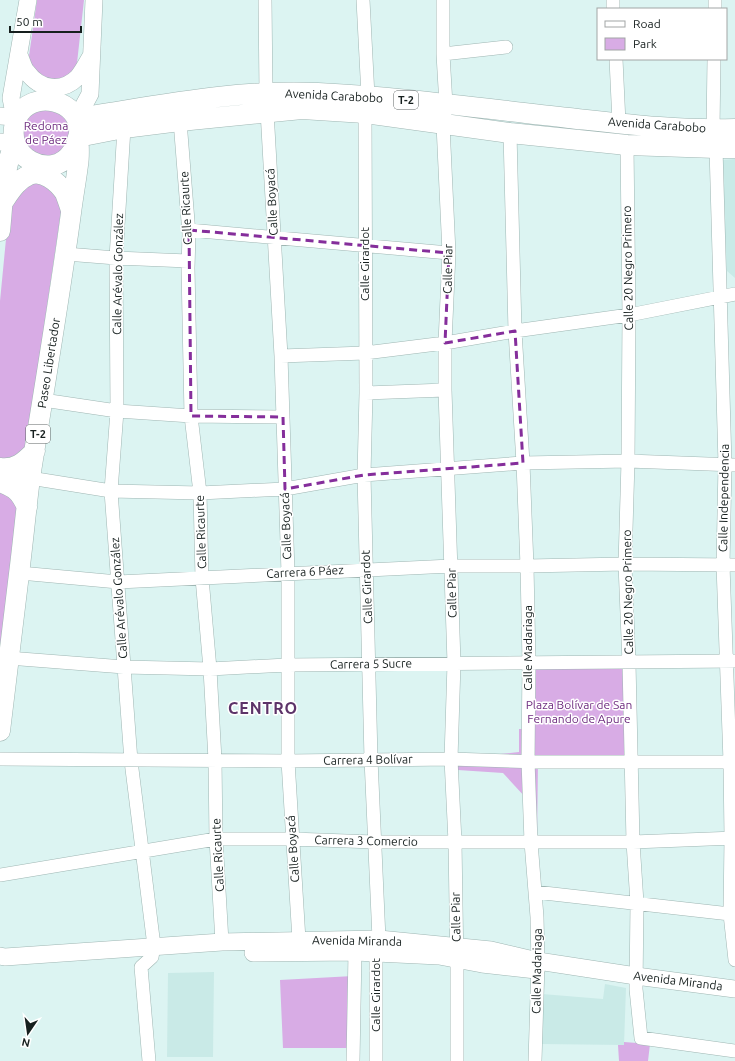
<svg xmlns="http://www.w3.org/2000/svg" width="735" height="1061" font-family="Ubuntu,sans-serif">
<rect width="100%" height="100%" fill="#dcf4f2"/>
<path fill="#c9eae7" d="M735,159v119l-8,-7 -6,-111z
M214,972l-1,85h-46l1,-84z
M605,984l21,4 -2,57 -84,-1 2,-50 61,5z"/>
<path fill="#d8ace5" d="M37,0h47l-8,72 -6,7 -22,3 -18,-16 -1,-10z
M22 133a24 24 0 1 1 48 0a24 24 0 1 1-48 0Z
M38,180l24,16 -1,16 -36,243 -25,8v-162l10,-103z
M0,485l21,17 -21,163z
M529,662l100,1 2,99h-93l-1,77 -11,-41 -23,-25 -45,-3 -7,-11 68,-7v-23h9z
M353,976l-5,72h-65l-3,-68z
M624,1042l26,2 -2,17h-29l-1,-16h6z"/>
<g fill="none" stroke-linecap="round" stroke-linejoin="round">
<g stroke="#9fb6b3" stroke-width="14">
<path id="minor" d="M265,0l1,93
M363,0l5,96
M443,0v54l3,51 -3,20 6,128 -4,90v47l9,273 -3,96 4,83 2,127v92
M613,0v9
M715,9v-9
M443,54l63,-7
M616,59l3,64
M714,59l-1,70 3,19 9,316 -2,101 7,197 1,76 -1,76 5,46
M267,111l14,245 7,217v188l11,179
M365,113l1,280 -2,82 7,284 8,180 -3,15v107
M180,121l9,113 -1,34 3,148 9,77 2,85 8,91 5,91 1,79 6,103
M124,128l-8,130 1,153 -6,80 20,270 23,185 -2,11 -11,10 8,94
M510,133l5,198 8,132 4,103 2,96 -1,99 3,81 6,75 1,47 -3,97
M627,145l2,170 -1,146 -3,103 4,99 4,179 4,61 -1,86 5,49 94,13
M189,230l260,23
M66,254l50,4 72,3
M281,356l84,-3 80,-10 70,-12 114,-16 106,-21
M366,393l79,-3
M43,400l74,11 74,5 92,1
M0,475l30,3 81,13 89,2 85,-4 79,-14 159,-12 105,-2 107,4
M20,573l98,9 333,-16h76l98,-2 110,1
M8,658l116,9 86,2 77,-4 448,-4
M0,759l288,2 163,-2 87,3h197
M0,875l216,-36h76l82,3h259l102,-4
M535,892l195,22
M353,1061l2,-109"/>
</g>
<g stroke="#9fb6b3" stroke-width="18">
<path id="major" d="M19,55c3,6 4,13 8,17 13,18 35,21 51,5 5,-6 9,-14 13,-21
M0,116l17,1 -4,-9 -2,-10 17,-98
M77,118l13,-24 4,-94
M0,142l15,1
M253,953l102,-1 84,4 43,8 54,6
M0,956l5,1 217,-15 157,-3 112,11 47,11 98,15 99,13"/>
</g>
<g stroke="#9fb6b3" stroke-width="21">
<path id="highway" d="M77,118c80,-12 160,-29 241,-25 84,4 168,16 251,25 55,6 111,13 166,11
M78,137l46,-9 56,-7 122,-12 63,4 145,20 117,12 89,3h19
M3,202c7,-10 14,-22 26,-27 13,-6 29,7 36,18 2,5 4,11 6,17
M0,231c3,-27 3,-64 15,-88
M0,468c16,2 24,-6 35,-17
M0,482c16,6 20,10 27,25
M0,731c6,-52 13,-104 19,-157 4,-32 7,-64 11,-96 14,-89 29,-176 41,-265 2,-16 5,-32 7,-48 2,-11 0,-21 1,-32 3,-34 -49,-45 -62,-15 -17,38 35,65 55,34 3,-4 5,-10 6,-15"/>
</g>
<use href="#minor" stroke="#fff" stroke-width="13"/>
<use href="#major" stroke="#fff" stroke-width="17"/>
<use href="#highway" stroke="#fff" stroke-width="20"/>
</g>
<path fill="none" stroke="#852e9b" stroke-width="3" stroke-dasharray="8 5" stroke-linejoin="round" d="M189,230l260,23 -4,90 70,-12 8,132 -159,12 -79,14 -2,-72 -92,-1z"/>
<g text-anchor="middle" stroke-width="3" stroke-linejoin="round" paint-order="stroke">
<g fill="#fff" stroke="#5c6262" stroke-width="1">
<rect x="394" y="91" width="24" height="18" rx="3"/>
<rect x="26" y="425" width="24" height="18" rx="3"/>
</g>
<g font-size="11" font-weight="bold" fill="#161f1e">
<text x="406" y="104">T-2</text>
<text x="38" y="438">T-2</text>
</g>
<g font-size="12" fill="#161f1e" stroke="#fff">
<text transform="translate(334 96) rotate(3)" y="4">Avenida Carabobo</text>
<text transform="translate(657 125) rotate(4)" y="4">Avenida Carabobo</text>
<text transform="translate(272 202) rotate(-93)" y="4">Calle Boyacá</text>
<text transform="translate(186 208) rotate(-93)" y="4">Calle Ricaurte</text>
<text transform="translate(365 264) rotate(-90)" y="4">Calle Girardot</text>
<text transform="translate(628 268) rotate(-91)" y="4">Calle 20 Negro Primero</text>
<text transform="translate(448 269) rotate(-89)" y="4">Calle Piar</text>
<text transform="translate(118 274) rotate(-89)" y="4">Calle Arévalo González</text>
<text transform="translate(49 363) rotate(-81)" y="4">Paseo Libertador</text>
<text transform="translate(724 498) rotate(-89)" y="4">Calle Independencia</text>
<text transform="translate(286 526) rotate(-92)" y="4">Calle Boyacá</text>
<text transform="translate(201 532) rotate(-92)" y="4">Calle Ricaurte</text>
<text transform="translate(305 572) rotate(-3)" y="4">Carrera 6 Páez</text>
<text transform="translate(367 587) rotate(-92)" y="4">Calle Girardot</text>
<text transform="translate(628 592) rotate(-91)" y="4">Calle 20 Negro Primero</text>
<text transform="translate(452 593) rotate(-91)" y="4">Calle Piar</text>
<text transform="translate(119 598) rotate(-94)" y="4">Calle Arévalo González</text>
<text transform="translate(528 648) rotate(-90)" y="4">Calle Madariaga</text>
<text transform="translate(371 664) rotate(-1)" y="4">Carrera 5 Sucre</text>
<text transform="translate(368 760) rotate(-1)" y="4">Carrera 4 Bolívar</text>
<text transform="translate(366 841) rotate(1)" y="4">Carrera 3 Comercio</text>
<text transform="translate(293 849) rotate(-94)" y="4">Calle Boyacá</text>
<text transform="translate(218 855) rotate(-93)" y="4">Calle Ricaurte</text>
<text transform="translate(456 917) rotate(-91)" y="4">Calle Piar</text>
<text transform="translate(357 941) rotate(1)" y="4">Avenida Miranda</text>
<text transform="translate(537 971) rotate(-89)" y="4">Calle Madariaga</text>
<text transform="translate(678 981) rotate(7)" y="4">Avenida Miranda</text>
<text transform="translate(376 995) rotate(-90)" y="4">Calle Girardot</text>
</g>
<g font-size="12" fill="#6e2c7f" stroke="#fff">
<text x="46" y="130">Redoma<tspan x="46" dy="14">de Páez</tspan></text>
<text x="579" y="709">Plaza Bolívar de San<tspan x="579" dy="14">Fernando de Apure</tspan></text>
</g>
<g font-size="16" font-weight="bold" letter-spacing="1" fill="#5d3369" stroke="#fff">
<text x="263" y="714">CENTRO</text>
</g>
</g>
<rect x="597" y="8" width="130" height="52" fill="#ffffff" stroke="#a2a5a5"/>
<rect x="605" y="21" width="20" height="6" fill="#ffffff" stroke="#a2a5a5"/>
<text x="633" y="28" font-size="12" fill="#161f1e">Road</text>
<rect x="605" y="38" width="20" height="12" fill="#d8ace5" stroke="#a2a5a5"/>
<text x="633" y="48" font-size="12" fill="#161f1e">Park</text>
<g transform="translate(28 1033) rotate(193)" stroke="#ffffff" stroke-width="3" paint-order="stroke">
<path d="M0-3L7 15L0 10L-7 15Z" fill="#161f1e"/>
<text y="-6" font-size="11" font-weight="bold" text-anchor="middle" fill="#161f1e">N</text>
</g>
<path d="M10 26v6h71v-6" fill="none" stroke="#161f1e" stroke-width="2"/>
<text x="16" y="26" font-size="12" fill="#161f1e" stroke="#ffffff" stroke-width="3" paint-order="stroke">50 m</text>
</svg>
